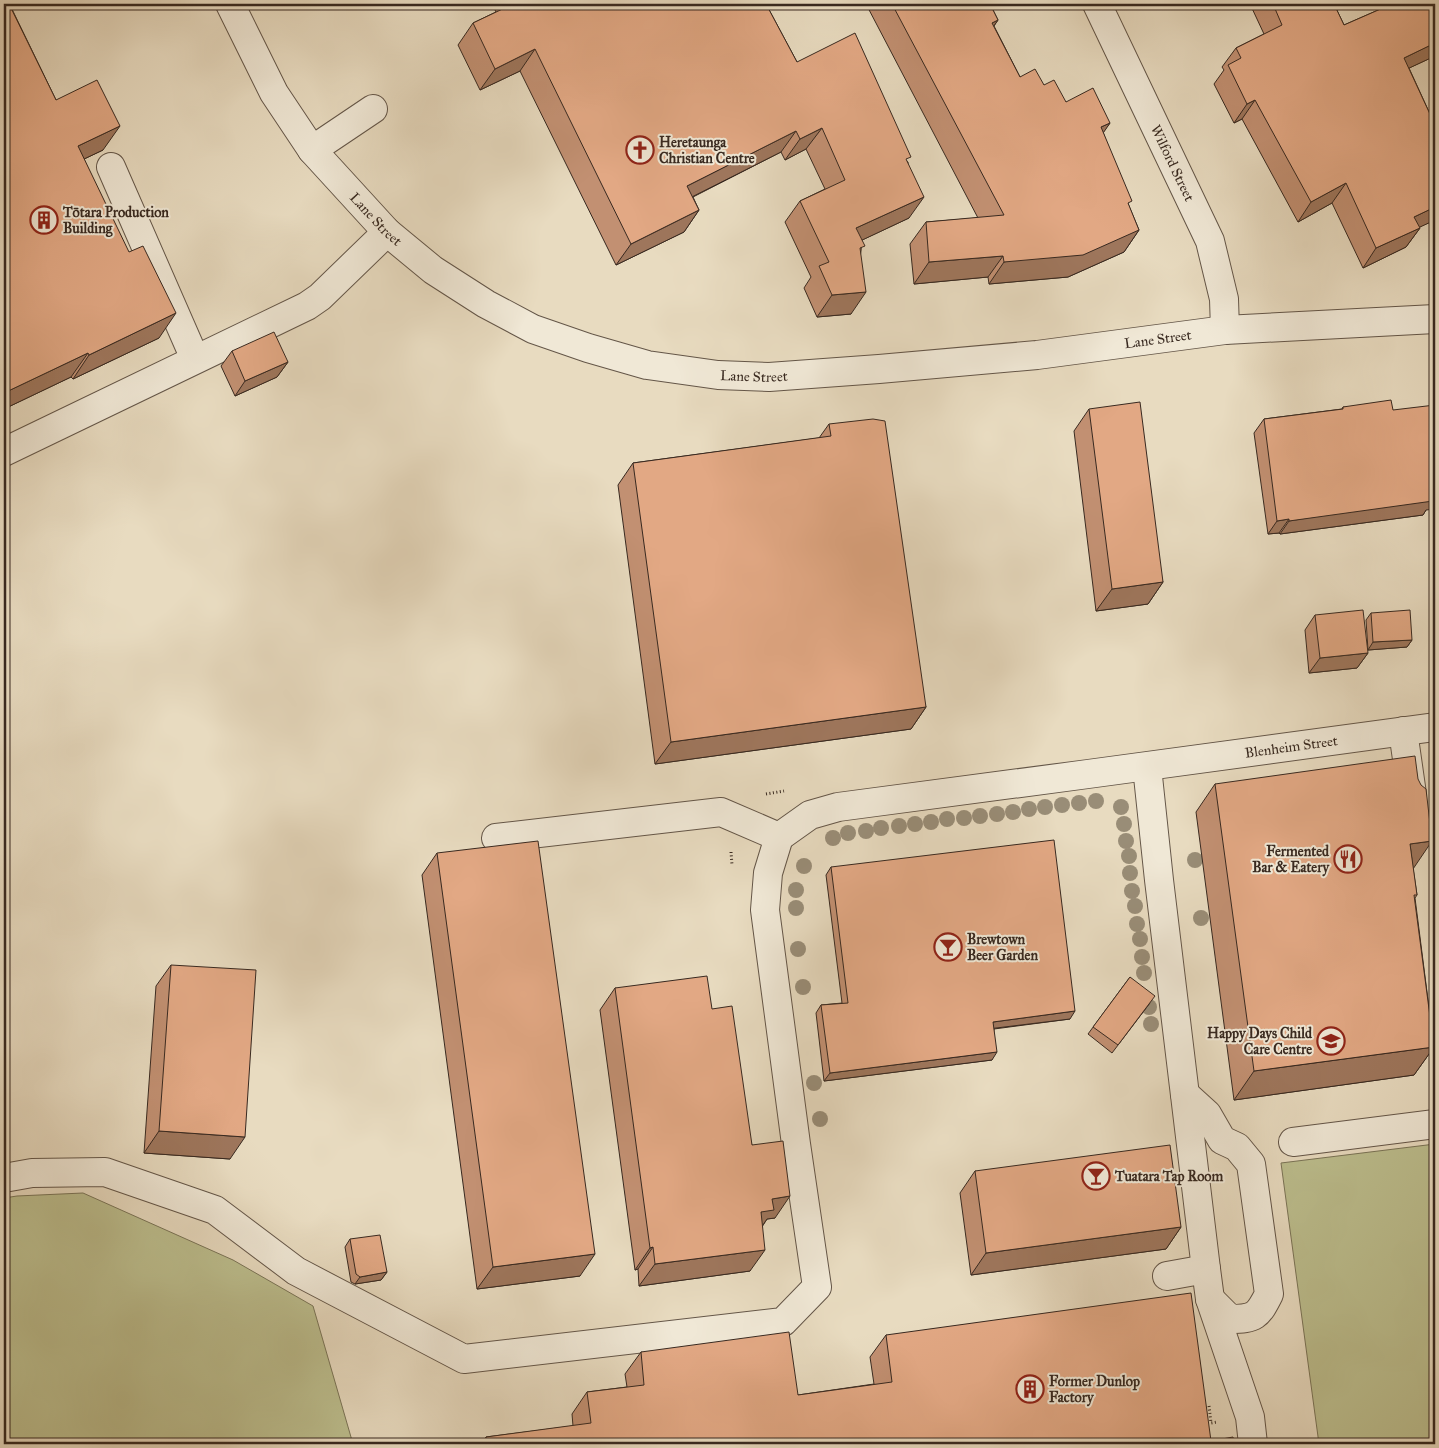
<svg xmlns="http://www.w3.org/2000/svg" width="1439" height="1448" font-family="'IM FELL Great Primer',serif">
<rect width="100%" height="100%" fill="#e8dbc0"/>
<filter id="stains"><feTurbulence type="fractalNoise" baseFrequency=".004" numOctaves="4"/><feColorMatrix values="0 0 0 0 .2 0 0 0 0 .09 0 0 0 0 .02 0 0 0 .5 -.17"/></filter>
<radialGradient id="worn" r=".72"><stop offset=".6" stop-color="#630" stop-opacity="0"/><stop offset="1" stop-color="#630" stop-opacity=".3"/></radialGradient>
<path fill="#bcbe8e" stroke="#7a7457" d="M1435,1144v300h-116l-38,-281z
M83,1193l150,67 80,46 40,138h-349v-246l13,-2z"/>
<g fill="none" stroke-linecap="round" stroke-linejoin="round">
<g stroke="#645648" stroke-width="30">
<g id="minor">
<path id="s1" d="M230,4l44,89 38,57 75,82 46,38 53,34 47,25 55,19 59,17 71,10 51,2 110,-8 158,-14 188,-25 210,-11"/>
<path id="s2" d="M1097,4l113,237 14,58 1,31"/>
<path d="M312,150l61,-41"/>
<path d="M111,167l84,192"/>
<path d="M4,452l303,-146 13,-9 67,-65"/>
<path d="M1403,731l9,63"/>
<path d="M1147,767l12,113 47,389 4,30 40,118 3,27"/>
<path id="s3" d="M496,838l225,-26 58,25 31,-22 28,-8 250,-33 347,-47"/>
<path d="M1185,1094l22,20 15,26 15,7 14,17 18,130c-11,22 -14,25 -39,25l-20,-20"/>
<path d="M1293,1142l142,-18"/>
<path d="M4,1178l28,-5 73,-1 110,38 81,61 168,88 319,-37 34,-35 -21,-143 -31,-234 3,-37 11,-36"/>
<path d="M1167,1276l39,-7"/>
</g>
</g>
<path stroke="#382920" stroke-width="3" stroke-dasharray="1 2.5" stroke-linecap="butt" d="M766,794l18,-3
M731,852l1,13
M1209,1406l2,17 6,-1"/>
<use href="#minor" stroke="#f0e8d6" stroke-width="28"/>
</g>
<g fill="#998d77">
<circle cx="1096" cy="801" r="8"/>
<circle cx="1079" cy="803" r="8"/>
<circle cx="1062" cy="805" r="8"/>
<circle cx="1045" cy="807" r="8"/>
<circle cx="1121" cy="807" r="8"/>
<circle cx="1029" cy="809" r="8"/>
<circle cx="1013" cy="812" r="8"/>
<circle cx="997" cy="814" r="8"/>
<circle cx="980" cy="816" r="8"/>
<circle cx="964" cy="818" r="8"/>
<circle cx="947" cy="819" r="8"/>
<circle cx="931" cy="822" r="8"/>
<circle cx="915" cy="824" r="8"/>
<circle cx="1124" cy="824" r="8"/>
<circle cx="899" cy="826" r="8"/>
<circle cx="881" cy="828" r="8"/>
<circle cx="866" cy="831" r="8"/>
<circle cx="848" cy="833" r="8"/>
<circle cx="833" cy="838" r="8"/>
<circle cx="1126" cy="841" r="8"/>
<circle cx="1129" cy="856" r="8"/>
<circle cx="1195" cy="860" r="8"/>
<circle cx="804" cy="866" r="8"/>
<circle cx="1130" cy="873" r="8"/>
<circle cx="796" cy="890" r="8"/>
<circle cx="1132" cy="891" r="8"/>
<circle cx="1135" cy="906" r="8"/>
<circle cx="796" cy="908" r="8"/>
<circle cx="1201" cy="918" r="8"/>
<circle cx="1137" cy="924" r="8"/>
<circle cx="1140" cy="939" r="8"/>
<circle cx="798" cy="949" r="8"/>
<circle cx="1142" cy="957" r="8"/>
<circle cx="1144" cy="973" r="8"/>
<circle cx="803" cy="987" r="8"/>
<circle cx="1149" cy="1007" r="8"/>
<circle cx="1151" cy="1024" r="8"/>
<circle cx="814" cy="1083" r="8"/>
<circle cx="820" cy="1119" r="8"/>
</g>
<path fill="#c29072" stroke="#382920" d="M4,4l6,1 46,95 47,50 -19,9 75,179 -86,41 -2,-2 -67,32z
M492,4h274l31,58 111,100 1,56 -47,22 -1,11 -10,63 -34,3 -13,-29 7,-11 -26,-55 15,-21 25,-12 -19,-40 -21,11 -4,-8 -88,45 6,13 -15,22 -68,33 -96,-194 -40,19 -22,-45 15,-22 23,-11z
M866,4h124l8,16 -4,6 26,51 24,8 22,17 44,21 -7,9 26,74 10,24 -15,22 -56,25 -79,7 -1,-7 -74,7 -4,-40 16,-22 52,-4z
M1250,4h84l10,21 41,-18 -2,-3h52v52l-26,12 26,57v95l-16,7 1,1 -14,19 -43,21 -31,-65 -34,19 -56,-103 -8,4 -20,-39 10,-14 -2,-3 14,-19 28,-14z
M232,351l56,11 -11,15 -42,19 -14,-30z
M1343,407l50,3 33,100 -3,5 -143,19 -1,-1 -11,1 -14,-101 10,-14 78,-10z
M1089,409l74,173 -15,22 -52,7 -22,-180z
M829,424l97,283 -15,22 -256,35 -37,-279 15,-22 186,-25z
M1371,613l41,27 -5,7 -39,3 -2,-30z
M1315,615l53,38 -11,15 -48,5 -4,-43z
M1215,784l198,84 4,27 -2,3 19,149 -20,28 -180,25 -38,-288z
M437,853l143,423 -103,13 -55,-414z
M831,867l239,152 -76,10 -2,31 -168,21 -8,-68 5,-8 21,-2 -16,-128z
M171,965l59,194 -86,-6 12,-167z
M1130,977l20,26 -38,50 -24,-19z
M615,988l97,21 40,136 23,73 -8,1 -5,8 -12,44 -111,15 -1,-17 -3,1 -35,-260z
M975,1171l206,56 -15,22 -195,26 -11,-82z
M350,1239l37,33 -6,8 -26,4 -4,-2 -6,-35z
M886,1335l325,106 23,3h-753l5,-7 87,-11 -1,-12 15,-22 40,-5 -2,-13 16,-22 157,43 76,-11 -4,-27z"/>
<path fill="#9e765c" stroke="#382920" d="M998,20l-15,21 9,-18z
M1435,43v13l-45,21 14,-19z
M535,49l-15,22 -40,19 15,-21z
M1255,100l-13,19 -8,4 13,-19z
M1110,123l-15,22 6,-18z
M120,126l-17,24 -42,20 17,-24z
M822,128l-16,21 -21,11 15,-21z
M796,131l-15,21 -109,55 15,-21z
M1346,183l-14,20 -34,19 13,-20z
M924,197l-15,21 -68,32 15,-22z
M1435,207v13l-34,16 13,-19z
M699,210l-15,22 -68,33 15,-21z
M1420,228l-14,19 -43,21 13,-20z
M1139,230l-15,22 -56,25 -79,7 15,-22z
M1003,256l-15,21 -74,7 15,-22z
M866,292l-15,22 -34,3 15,-22z
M176,313l-17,25 -86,41 16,-24z
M88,353l-17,24 -67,32v-16z
M288,362l-11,15 -42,19 10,-15z
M1435,497v12l-9,1 -3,5 -143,19 9,-13z
M1289,519l-10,14 -11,1 9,-13z
M1163,582l-15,22 -52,7 16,-22z
M1412,640l-5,7 -39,3 5,-8z
M1368,653l-11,15 -48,5 11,-15z
M926,707l-15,22 -256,35 16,-22z
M1432,841l-19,28 -3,-25z
M1075,1011l-5,8 -82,10 5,-7z
M1434,1047l-20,28 -180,25 20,-29z
M997,1052l-5,8 -168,21 6,-8z
M159,1131l86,6 -15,22 -86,-6z
M790,1196l-15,22 -8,1 -9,13 3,-20 11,-13z
M1181,1227l-15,22 -195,26 15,-22z
M653,1247l-15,22 -3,1 15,-22z
M765,1250l-15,21 -111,15 16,-22z
M595,1254l-15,22 -103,13 16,-22z
M387,1272l-6,8 -26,4 5,-7z"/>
<path fill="#e2a884" stroke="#382920" d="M4,4h5l47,96 41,-20 23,46 -42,20 51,106 14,-6 33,67 -87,42 -1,-2 -84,40z
M513,4h253l31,58 58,-29 56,124 -5,2 18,38 -68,31 9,18 -5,2 6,44 -34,3 -13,-29 10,-4 -29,-61 45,-21 -23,-52 -22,11 -4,-8 -109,55 12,24 -68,34 -96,-195 -40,20 -22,-46z
M892,4h98l8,16 -6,3 28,54 15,-8 9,16 10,-5 12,22 27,-14 17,35 -9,4 31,74 -4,2 11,27 -56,25 -79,7 -1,-6 -74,6 -3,-40 78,-7z
M1273,4h61l10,21 48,-21h43v39l-31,15 31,67v82l-21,10 6,11 -44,20 -30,-65 -35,19 -56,-102 -8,4 -19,-39 13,-7 -5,-10 46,-23z
M274,332l14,30 -43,19 -13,-30z
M1391,400l2,10 42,-5v92h-3l1,4 -144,20v-2l-12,2 -13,-102 79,-10v-2z
M1140,402l23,180 -51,7 -23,-180z
M873,419l12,2 41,286 -255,35 -38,-279 198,-27 -2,-12z
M1363,610l5,43 -48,5 -5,-43z
M1410,610l2,30 -39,2 -2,-29z
M1415,756l3,23 3,6 5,4 6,52 -22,3 7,51h-3l20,152 -180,24 -39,-287z
M1054,840l21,171 -82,11 4,30 -167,21 -9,-68 27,-2 -17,-136z
M538,841l57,413 -102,13 -56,-414z
M171,965l85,5 -11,167 -86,-6z
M707,976l5,33 20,-3 20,139 31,-4 7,55 -18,3 2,11 -13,2 4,38 -110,14 -2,-17 -3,1 -35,-260z
M1130,977l25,19 -37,49 -25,-18z
M1170,1145l11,82 -195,26 -11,-82z
M380,1235l7,37 -27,5 -4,-3 -6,-35z
M1191,1293l20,148 22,-4 1,7h-746l-2,-7 105,-14 -4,-31 57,-7 -3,-33 148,-20 9,63 94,-13 -6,-47z"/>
<defs>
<g id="church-ring" transform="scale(1.4375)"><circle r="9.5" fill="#f0e8d6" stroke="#8f2418" stroke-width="1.5"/><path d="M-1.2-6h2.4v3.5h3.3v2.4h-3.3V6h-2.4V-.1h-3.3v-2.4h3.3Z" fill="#8f2418"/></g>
<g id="building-ring" transform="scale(1.4375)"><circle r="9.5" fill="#f0e8d6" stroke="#8f2418" stroke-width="1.5"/><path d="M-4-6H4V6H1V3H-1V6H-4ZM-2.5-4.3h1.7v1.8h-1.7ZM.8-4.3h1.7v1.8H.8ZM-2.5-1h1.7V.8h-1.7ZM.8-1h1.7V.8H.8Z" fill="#8f2418"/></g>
<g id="restaurant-ring" transform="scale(1.4375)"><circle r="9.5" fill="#f0e8d6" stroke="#8f2418" stroke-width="1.5"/><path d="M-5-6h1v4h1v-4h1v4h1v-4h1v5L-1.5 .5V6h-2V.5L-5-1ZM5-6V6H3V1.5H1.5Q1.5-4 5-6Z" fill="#8f2418"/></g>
<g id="bar-ring" transform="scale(1.4375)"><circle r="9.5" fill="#f0e8d6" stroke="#8f2418" stroke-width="1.5"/><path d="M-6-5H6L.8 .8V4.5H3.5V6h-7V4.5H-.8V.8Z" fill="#8f2418"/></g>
<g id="school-ring" transform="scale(1.4375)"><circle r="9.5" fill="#f0e8d6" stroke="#8f2418" stroke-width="1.5"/><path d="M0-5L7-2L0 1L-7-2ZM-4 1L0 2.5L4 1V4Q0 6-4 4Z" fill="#8f2418"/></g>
</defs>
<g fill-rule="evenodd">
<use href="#church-ring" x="640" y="150"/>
<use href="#building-ring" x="44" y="220"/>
<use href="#restaurant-ring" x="1348" y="859"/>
<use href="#bar-ring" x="948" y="947"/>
<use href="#school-ring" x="1331" y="1041"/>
<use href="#bar-ring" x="1096" y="1176"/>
<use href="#building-ring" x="1030" y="1389"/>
</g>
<g text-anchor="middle" stroke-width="4" stroke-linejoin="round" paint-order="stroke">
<g font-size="14" font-weight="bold" fill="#382920" stroke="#f0e8d6" text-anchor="start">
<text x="659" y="147">Heretaunga<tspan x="659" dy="16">Christian Centre</tspan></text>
<text x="63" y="217">Tōtara Production<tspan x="63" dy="16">Building</tspan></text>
<text x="1329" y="856" text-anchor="end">Fermented<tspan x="1329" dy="16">Bar &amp; Eatery</tspan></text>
<text x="967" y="944">Brewtown<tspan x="967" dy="16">Beer Garden</tspan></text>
<text x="1312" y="1038" text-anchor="end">Happy Days Child<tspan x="1312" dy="16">Care Centre</tspan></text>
<text x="1115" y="1181">Tuatara Tap Room</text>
<text x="1049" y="1386">Former Dunlop<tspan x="1049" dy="16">Factory</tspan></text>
</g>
<g font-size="14" fill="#382920" stroke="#f0e8d6">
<text dy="5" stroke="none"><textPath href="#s2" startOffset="176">Wilford Street</textPath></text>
<text dy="5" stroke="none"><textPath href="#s1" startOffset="262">Lane Street</textPath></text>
<text dy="5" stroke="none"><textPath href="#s1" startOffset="1088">Lane Street</textPath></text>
<text dy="5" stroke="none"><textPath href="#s1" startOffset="682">Lane Street</textPath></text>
<text dy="5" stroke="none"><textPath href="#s3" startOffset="814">Blenheim Street</textPath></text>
</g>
</g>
<rect width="1439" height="1448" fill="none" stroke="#e8dbc0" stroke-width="20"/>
<rect x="5" y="5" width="1429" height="1438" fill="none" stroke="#382920" stroke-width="2.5"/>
<rect x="10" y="10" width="1419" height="1428" fill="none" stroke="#382920"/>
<rect width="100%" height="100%" filter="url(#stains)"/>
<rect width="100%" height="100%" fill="url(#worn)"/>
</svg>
